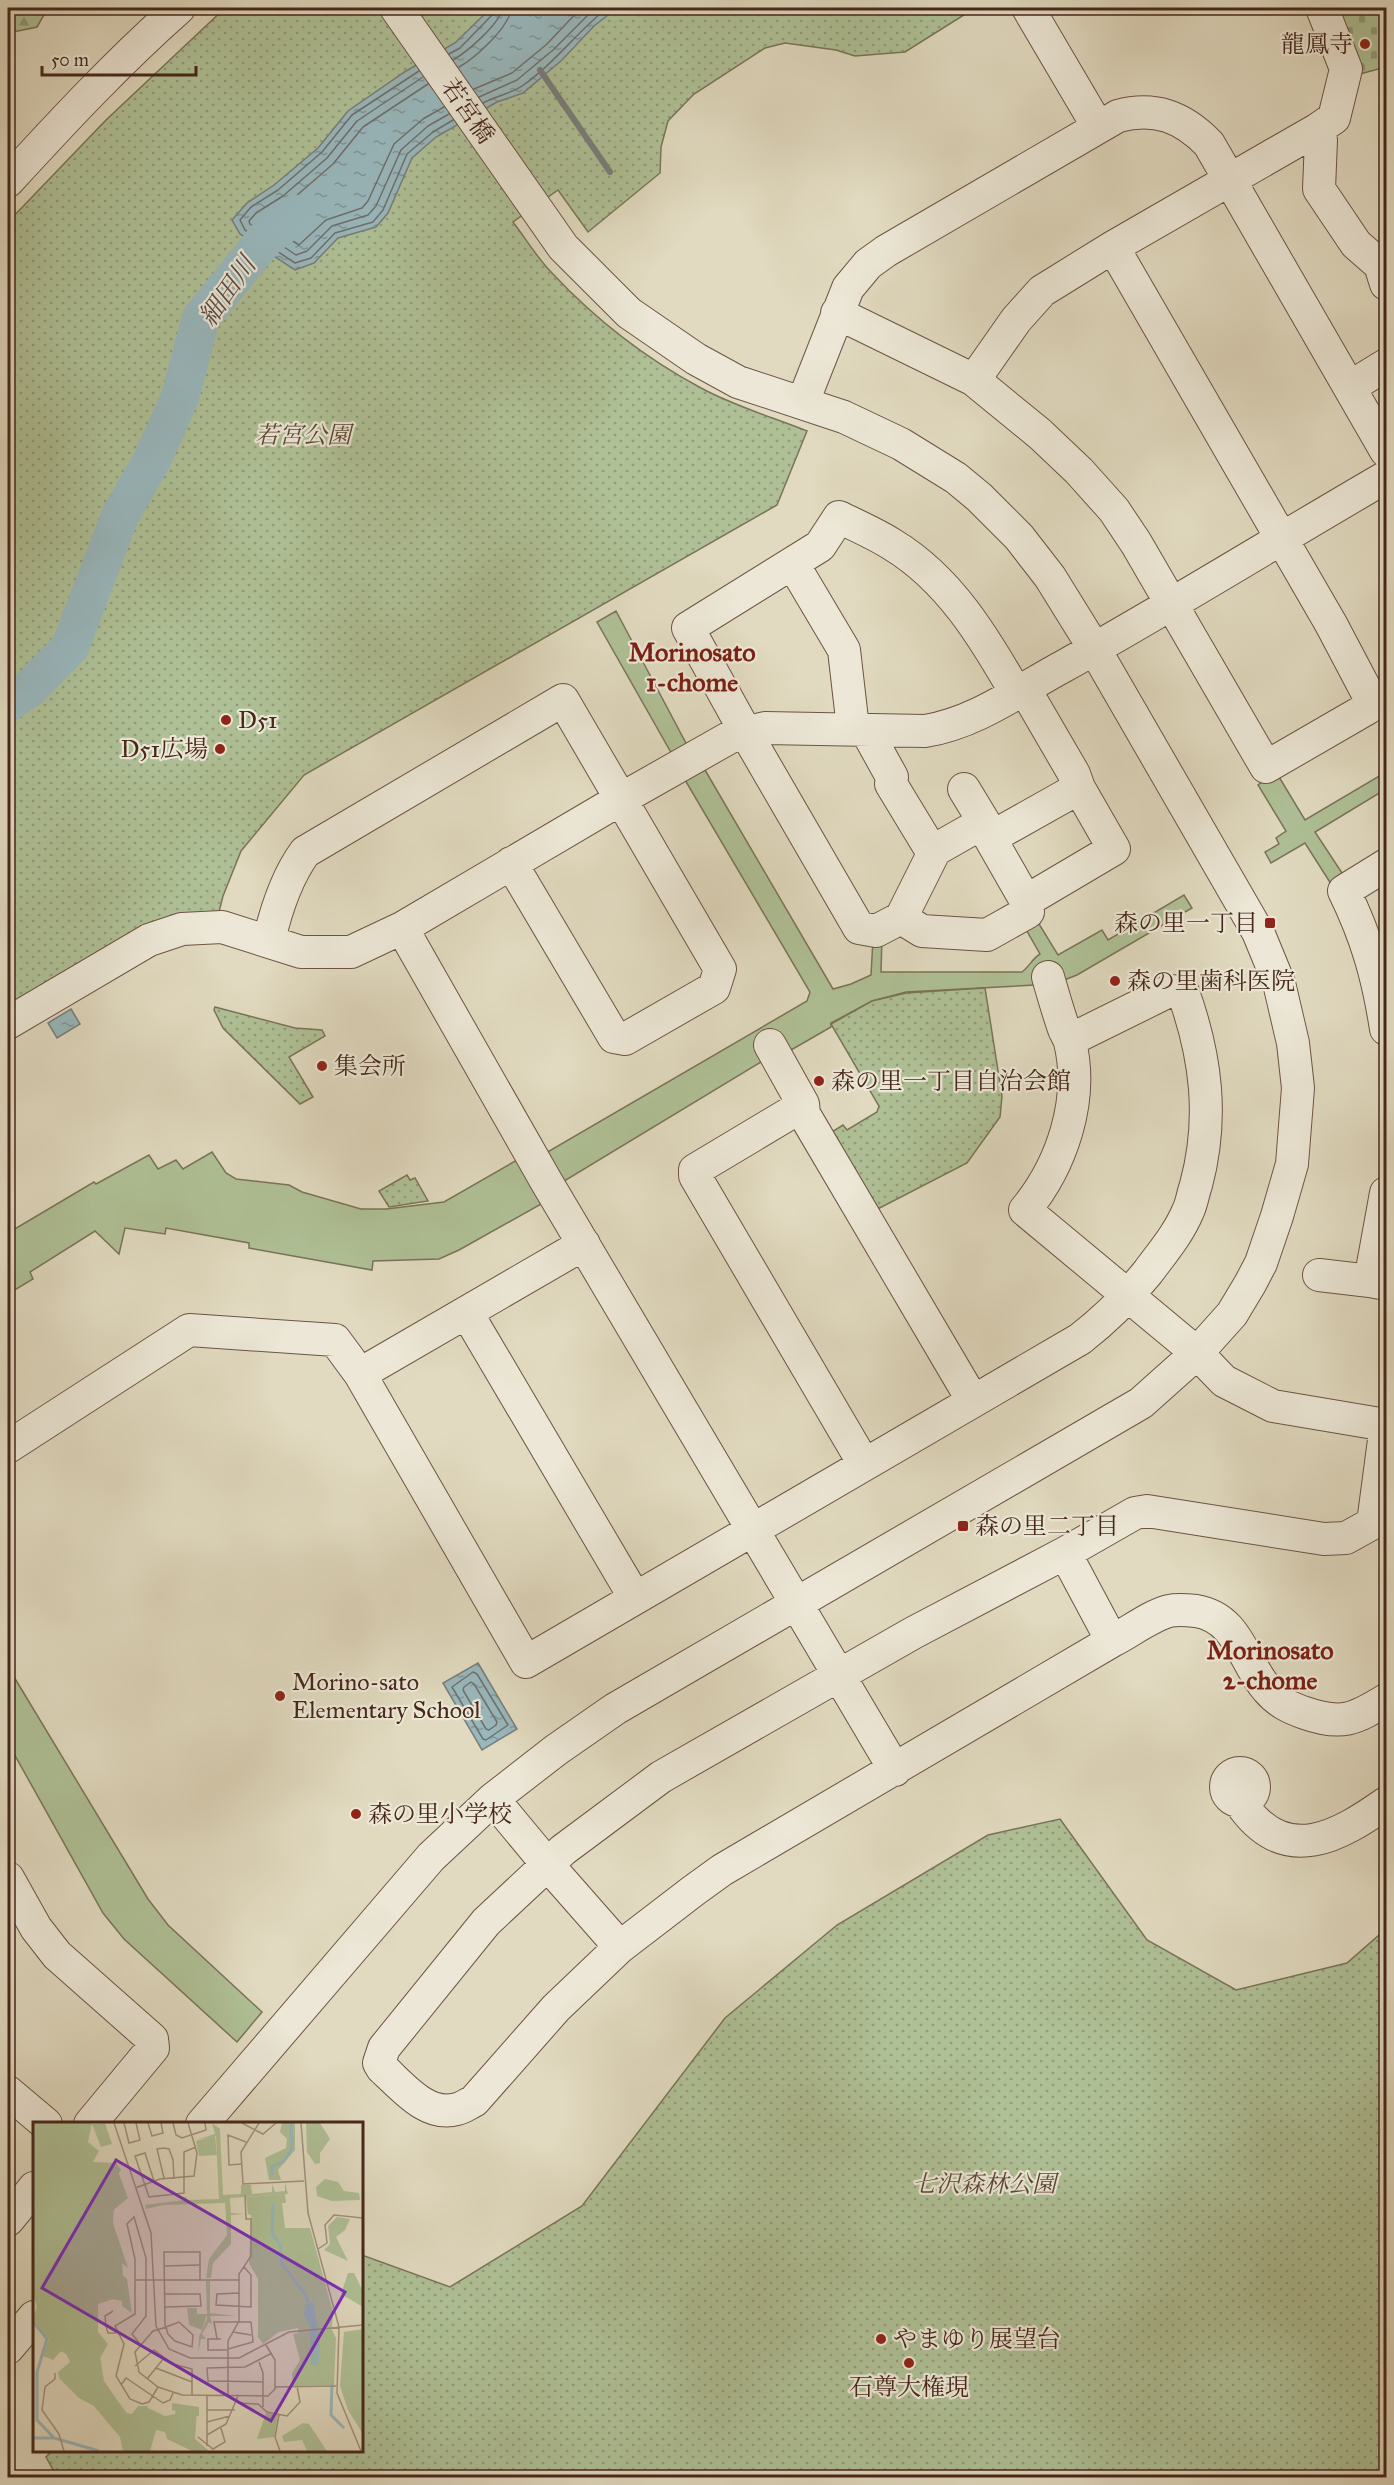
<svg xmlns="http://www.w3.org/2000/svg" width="1394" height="2485" font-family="'IM FELL Great Primer','Noto Serif JP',serif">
<defs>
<pattern id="forest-firs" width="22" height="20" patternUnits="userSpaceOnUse" patternTransform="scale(1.5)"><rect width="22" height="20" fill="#afc096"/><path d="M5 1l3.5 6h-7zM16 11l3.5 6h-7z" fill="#909c7a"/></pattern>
<pattern id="cemetery-stones" width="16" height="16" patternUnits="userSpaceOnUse" patternTransform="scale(1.5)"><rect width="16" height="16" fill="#afc096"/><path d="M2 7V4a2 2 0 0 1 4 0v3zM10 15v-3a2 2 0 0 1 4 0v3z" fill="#909c7a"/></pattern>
<pattern id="park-dots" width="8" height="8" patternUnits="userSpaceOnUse" patternTransform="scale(1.5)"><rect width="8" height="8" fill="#afc096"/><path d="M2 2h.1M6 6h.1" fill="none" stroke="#909c7a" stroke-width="1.8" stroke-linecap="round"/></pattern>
<pattern id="water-ripples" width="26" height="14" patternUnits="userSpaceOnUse" patternTransform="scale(1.5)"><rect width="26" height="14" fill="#99b8bd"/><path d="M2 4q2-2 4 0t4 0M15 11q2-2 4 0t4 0" fill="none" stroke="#7f9699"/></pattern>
</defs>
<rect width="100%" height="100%" fill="#e1dac0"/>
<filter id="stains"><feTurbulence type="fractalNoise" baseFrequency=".00333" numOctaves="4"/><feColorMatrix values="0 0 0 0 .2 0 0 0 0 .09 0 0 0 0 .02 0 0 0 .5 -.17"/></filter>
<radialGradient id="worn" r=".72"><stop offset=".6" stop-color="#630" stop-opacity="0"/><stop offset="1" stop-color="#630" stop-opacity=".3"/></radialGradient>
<path fill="#afc096" stroke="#7a7458" stroke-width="1.5" d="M616,611l72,136 -15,9 -76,-134z
M705,770l128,219 18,-5 20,-9 2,-36 9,-3 -1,36h141c8,-6 10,-13 18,-18l-16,-28 12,-7 22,36 44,-25 6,10 76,-45 8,13 -115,67 -23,9 -148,8 -34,9 -41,22v4l-59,34 -3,-4 -208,126 -17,-29 263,-153 3,-9 -125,-212z
M1276,772l29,48 81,-48v17l-71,43 29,44 -13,8 -26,-41 -34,20 -6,-11 14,-8 -3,-6 10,-7 -28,-46z
M212,1152l14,21 10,6 53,6 13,7 59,17h25l58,-7 73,-42 26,43 -84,47 -20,9 -66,2 -1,9 -123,-22v-5l-83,-15 -1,6 -40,-6 -6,26 -24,-23 -65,41 3,7 -25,15v-61l86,-51 2,2 53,-29 9,14 18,-9 7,9z
M8,1667l140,232 20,26 94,87 -25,30 -113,-103 -21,-26 -95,-170z"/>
<path fill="url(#forest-firs)" stroke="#7a7458" stroke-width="1.5" d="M8,8h40l-11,19 -29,6z"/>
<path fill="url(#cemetery-stones)" stroke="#7a7458" stroke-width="1.5" d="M1332,8h54v64l-4,-4 -26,7z"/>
<path fill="url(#park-dots)" stroke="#7a7458" stroke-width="1.5" d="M225,8h750l-70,44 -50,4 -19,-6 -51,-7 -20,5 -71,46 -26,27 -7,26 -1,26 -72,59 -30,-42 -45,32c13,17 24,36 39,51 43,46 93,85 149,115 33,18 71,29 106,43l-30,74 -473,270 -63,76 -18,45 -6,24 -209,90v-788l98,-102z
M985,988l17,108 -2,21 -33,46 -97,50 -43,-78 16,-10 4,5 30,-18 2,-6 -48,-82 41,-23 34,-8z
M215,1007l80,21 27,2 3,6 -36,21 24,40 -13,7 -77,-76 -9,-18z
M407,1175l3,5 5,-2 13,23 -39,6 -10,-16z
M1060,1819l87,121 89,50 111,-27 39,-34v548h-1329l-11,-20 6,-6 310,-1v-195l88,32 132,-81 143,-188 112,-93 151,-90z"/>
<path fill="url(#water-ripples)" stroke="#787e7c" stroke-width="1.5" d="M491,8h126l-23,18 -32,34 -39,33 -26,9 -61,35 -24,21 -24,55 -12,14 -38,11 -24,25 -19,7 -55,-36 -8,-14 15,-17 27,-18 44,-37 30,-37 58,-40 49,-28z
M71,1009l9,15 -23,14 -9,-15z
M478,1663l39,66 -35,21 -39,-67z"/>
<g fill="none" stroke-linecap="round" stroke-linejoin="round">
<path stroke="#70706c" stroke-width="1.5" d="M449,54l11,-6 33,-34 1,-6
M453,60c14,-8 48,-37 49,-52
M459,67c16,-9 51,-40 52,-59
M419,71l-67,44 -30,37 -44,38 -27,17 -11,13 5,10 50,33 16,-5 24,-25 38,-11 10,-12 24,-56 26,-22 20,-12
M423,77l-66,44 -30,37 -44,38 -27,17 -7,8 1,3 46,31 11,-4 25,-25 36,-11 8,-9 25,-56 27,-24 21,-12
M428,84l-65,43 -30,37 -45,39 -24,15v4l35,23 27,-25 36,-12 6,-7 26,-57 29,-25 21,-12
M474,89l38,-16 35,-29 34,-36
M479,97l38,-17 36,-30 42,-42
M483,103c12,-7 27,-9 39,-17 32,-22 55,-54 85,-78
M473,1672l4,2 31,51 -22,15 -3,-1 -31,-52z
M471,1682l3,2 23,38 -1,3 -7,5 -3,-1 -23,-39 1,-3z"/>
<path stroke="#787e7c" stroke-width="6" d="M540,70l70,102"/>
<path stroke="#99b8bd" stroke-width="38" d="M8,703l22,-15 40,-41 50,-131 33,-58 27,-61 21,-79 64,-79 32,-25"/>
<g stroke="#6d5444" stroke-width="34">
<path id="minor" d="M1028,8l70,119
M1322,8l24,61 -12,49 -16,11 3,11 -2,49 37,55 24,21 6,19
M8,181c55,-60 110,-119 171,-173
M837,313l137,67 66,54 39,37 35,39 22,33 130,224 102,-59 2,-10 -39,-74 -218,-377
M974,380l42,-60 26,-29 71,-44 205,-118
M1350,387l36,-22
M803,402l45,-114 20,-24 18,-13 232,-135c37,-10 65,1 91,28l177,307
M793,564l51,86 9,78
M866,730l26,47 -1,7 37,61 7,5
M964,789l20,33 -49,28 -34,68 -25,13 -17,-3 -113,-195 -58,-105 132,-82 19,-29c18,9 37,17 54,28 56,34 91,92 123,148
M984,822l6,16 36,63 88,-52 -35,-61 -5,-14 -50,-86
M990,838l89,-50
M1386,865l-42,26c23,47 34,86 42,138
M901,918l21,13 65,4 41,-23 -2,-11
M402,928l144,253 349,589
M269,940c7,-30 17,-62 36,-88l258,-152 157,269 -6,19 -89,51 -11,-2 -103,-174
M1048,977c5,17 10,35 16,52 2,5 5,9 6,13 14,58 -8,123 -45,168l172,143 27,28 49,25 113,19
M8,1023l141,-83 33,-11 40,-2 79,25h50l51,-24 219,-129 113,-64 31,-7 160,3c51,-8 94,-41 139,-65 109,-61 215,-127 322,-189
M770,1045l33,59 1,10
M1386,1193l-16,88 16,3
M584,1244l-224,130 166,288 554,-323c26,-20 47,-41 68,-67 14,-19 31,-39 40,-61 4,-8 5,-18 8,-26 18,-67 10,-129 -13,-193l-14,-1 -99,49
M1319,1275l51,6
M467,1313l168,285
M1386,1425l-13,98 -27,15 -22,1 -177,-28 -12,2 -70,40 -152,80 -252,144 -98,73 -77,72 -102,126 -5,15 3,5c20,18 45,50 75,41 6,-1 12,-6 17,-8l82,-93 64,-61 73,-56 29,-21 390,-229c18,-9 38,-25 57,-30 9,-2 18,-1 27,0 43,7 47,51 71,78 11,13 23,19 38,24 37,13 50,6 81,-13
M8,1447l181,-117 146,10 25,34
M864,1464l-169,-288v-6l97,-58 12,2 169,287
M1065,1553l47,88
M1226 1787a14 14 0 1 1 28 0a14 14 0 1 1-28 0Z
M493,1799l54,65 73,83
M1245,1800l-1,8c44,58 95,28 142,-5
M8,1878l28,50 21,27 95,84 1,9 -63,76
M8,2092l38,32
M202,2124l229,-267 62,-58 63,-49 59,-41 526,-306 56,-50 35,-39 18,-30 11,-21 16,-47 15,-52 6,-76 -5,-45 -14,-60 -21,-51 -164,-284 -44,-71 -31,-40 -40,-40 -23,-19 -55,-34 -57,-27 -106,-35 -42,-23 -67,-46 -66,-66 -167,-239
M8,2220l26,-32
M8,2348l26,-31"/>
</g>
<use href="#minor" stroke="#ece7d6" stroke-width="32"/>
</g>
<g fill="#8f2418" stroke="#ece7d6" stroke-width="2">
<circle cx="1365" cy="44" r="6"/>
<circle cx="226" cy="720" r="6"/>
<circle cx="220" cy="749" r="6"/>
<rect x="1264" y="917" width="12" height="12" rx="3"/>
<circle cx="1115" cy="981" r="6"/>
<circle cx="322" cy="1066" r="6"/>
<circle cx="819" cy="1081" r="6"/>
<rect x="957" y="1520" width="12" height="12" rx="3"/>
<circle cx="280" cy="1696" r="6"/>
<circle cx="356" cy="1814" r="6"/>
<circle cx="881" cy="2339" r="6"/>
<circle cx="909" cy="2363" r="6"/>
</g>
<g text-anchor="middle" stroke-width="4.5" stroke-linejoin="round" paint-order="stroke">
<g font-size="24" fill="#46271a" stroke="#ece7d6" text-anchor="start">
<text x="1353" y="52" text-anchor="end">龍鳳寺</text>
<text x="238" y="728">D51</text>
<text x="208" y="757" text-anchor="end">D51広場</text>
<text x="1258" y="931" text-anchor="end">森の里一丁目</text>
<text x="1127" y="989">森の里歯科医院</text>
<text x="334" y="1074">集会所</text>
<text x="831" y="1089">森の里一丁目自治会館</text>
<text x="975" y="1534">森の里二丁目</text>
<text x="292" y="1690">Morino-sato<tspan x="292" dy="28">Elementary School</tspan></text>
<text x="368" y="1822">森の里小学校</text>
<text x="893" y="2347">やまゆり展望台</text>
<text x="909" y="2395" text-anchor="middle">石尊大権現</text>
</g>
<g font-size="24" fill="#46271a" stroke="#ece7d6">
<text transform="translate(468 111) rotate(55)" y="8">若宮橋</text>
</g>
<g font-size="24" font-style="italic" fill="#5b4633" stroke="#ece7d6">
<text x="303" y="443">若宮公園</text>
<text x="984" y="2192">七沢森林公園</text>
</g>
<g font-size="26" font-style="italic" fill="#5b4b43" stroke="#ece7d6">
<text transform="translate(227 291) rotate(-55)" y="9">細田川</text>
</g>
<g font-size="26" font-weight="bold" fill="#7a1f14" stroke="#ece7d6">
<text x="692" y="661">Morinosato<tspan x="692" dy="30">1-chome</tspan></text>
<text x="1270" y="1659">Morinosato<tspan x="1270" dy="30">2-chome</tspan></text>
</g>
</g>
<g transform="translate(33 2122)">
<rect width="330" height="330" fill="#e1dac0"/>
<path d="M179,1l8,6 3,66 18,-1v-9h10l1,9 20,-2v-8l3,8 10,-1v-8l3,11 -58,4 1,15 13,1 -13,1v29l-18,19 -2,15h-5l3,-19 18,-24 -2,-32 -62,2 -17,4 -1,-4 39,-5 1,-4 3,4 31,-1 -3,-63 -20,4 19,-6zM249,1h13v27l-17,20 3,10h-12l-4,-22 21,-10 1,-9 -7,-7zM173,159h4v32l27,3h-27l2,8 -3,-2 -7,12 4,5h-5l-3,15 1,-17 8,-18z" fill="#afc096"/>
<path d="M0,1h59l-4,19 11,9 -6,11 23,1 5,7 -5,7 -3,46 15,45 -9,-7 2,13 6,5 5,34 -10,-7v-5l-9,-2 -15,5v28l10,12 -9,16 1,18 29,38 17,-9 19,9 10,-2 1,-6 21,2 -2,29 14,12h-17l-25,-12 -2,-7 -9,-2 -6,21h-27l-3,-14 -26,-31 -15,-8 -20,-20 -1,-6 12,-10 -2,-7 -7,-4 -8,9 -10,-4 6,-17 -16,-21 4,-11 -4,-13zM273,1h14l10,16 -10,14v10l-5,1 -8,-12zM292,57l13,3 6,9 15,2 1,7 -28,1 -15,-5 -1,-9zM304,95l13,2 -5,11 -9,7 12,24 -24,-11 6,-6 -2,-18zM315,151h6l9,18v16l-22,-13zM330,207v105l-15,-24 -8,-24 4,-54zM270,301l6,1 18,27h-20l-5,-11 -18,2 -2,-6z" fill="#afc096"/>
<path d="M233,291l12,2 -4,22 -17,2z" fill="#afc096"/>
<path d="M0,1h55l-2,19 9,11 -3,11 24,2 12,32 -17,14v16l10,24 3,34 -3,7 -25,7 -3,12 11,69 22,32 6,1 6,-8h11l-26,22 -12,-2 -46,-55 6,-8 -7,-13 -10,5v-18l-21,-49zM72,1l7,21 -11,3 -9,-23zM182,14l2,19 -18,1 -3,-15zM252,72l1,9h-4l3,25h25l23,84 -1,18 4,8 -2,47 -41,1 -1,-13 8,-13 -7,-26 5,-1v-5l-19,4 -16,12 -5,-7v-58l-9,-16 2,-48 -3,-1 -2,-17zM154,186h10v6h10l-5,16 -13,-5zM139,281l27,4v9l-27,-6z" fill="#afc096"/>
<path d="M280,180l7,39 -2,26 -3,-5 1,5 -5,-3 -1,-39 -6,-10 1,-10z" fill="#99b8bd"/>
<path fill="none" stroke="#99b8bd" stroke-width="3" d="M239,53v-8l12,-6 8,-13 -1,-25M240,82l-1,29 8,12 2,19 23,30 5,13M0,199l14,18 -10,33v48l17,18 45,13M299,261l-1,32 13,13M0,316h20"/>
<path fill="none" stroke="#a3927e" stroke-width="1.5" d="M81,1l37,110 5,93 13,23 21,9h49l50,-26 74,-7M91,1l5,20 11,-3 -4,-17M115,1l4,13 11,-3 -2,-10M140,1l3,12 6,3 24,-8 -1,-7M209,1l21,11 13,-11M226,1l-18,29 2,32 61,-3M268,1l7,90 31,114 -2,66 24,58M208,42l-12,1 -1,-30 18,7M131,56l-7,-29 7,-1 5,1 4,11 1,19M121,59l-9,-28 -10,3 14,41 35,-4v-41l12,-5M102,66l25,-9 34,-3 3,-23 -9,-30M285,127l9,-6 -2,-18 9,-10 29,3M131,144l35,-1M102,158h104M167,158v-28h-36l1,73 1,2 2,7 7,7 17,6 1,-12 -14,-13 -13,5 -9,3 -4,1 -18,21 4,20 19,15 24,8 86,1 7,-7v-29l-9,-15M206,171l-22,1 -1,11 35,2v-32l-7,-8M131,172h36l1,12 -37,1M80,189l-8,5 1,10 2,7h8M200,210l18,3M184,217h-9v11h19M188,217h-4l-3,-17h37l2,20 -25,7M107,222l-8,-10 14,-18v-58l-12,-41 -7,7 8,35v55l-20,12 9,18 -8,32 14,23 12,5 7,-2 9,-15M226,240l4,11v34M102,244l19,-16 19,14 19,5v27M123,246l36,14M22,251v6l-10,8 -3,23 17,24 5,17M114,257l17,-21M230,260l-55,-1 -1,-13 38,-1 27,-14M88,263l5,-7 37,25 7,-3 3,-7M242,265l61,-1M174,274v50M195,274v-55l11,-20v-47l12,-18v-37h-5l-1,-24M205,281l20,1 9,8 20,4 13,-14 -3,-16M174,288h28M246,293l-4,22 5,14M174,300l23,-6M174,313l19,-11 12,-28M165,315l15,12 12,-7 -4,-14"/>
<path fill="#7b2cbf" fill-opacity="0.15" stroke="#7b2cbf" stroke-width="3" d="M83,38l229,132 -74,129 -229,-133z"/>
<rect width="330" height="330" fill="none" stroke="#46271a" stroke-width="3"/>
</g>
<rect width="1394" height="2485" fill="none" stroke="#e1dac0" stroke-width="30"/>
<rect x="9" y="9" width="1376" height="2467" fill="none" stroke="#46271a" stroke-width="3"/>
<rect x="15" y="15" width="1364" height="2455" fill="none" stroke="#46271a" stroke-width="1.5"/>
<path d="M42 66v9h154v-9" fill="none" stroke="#46271a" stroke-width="3"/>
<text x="51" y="66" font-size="18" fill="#46271a" stroke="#ece7d6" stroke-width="4.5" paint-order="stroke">50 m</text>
<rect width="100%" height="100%" filter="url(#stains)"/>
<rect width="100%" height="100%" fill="url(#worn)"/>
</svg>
